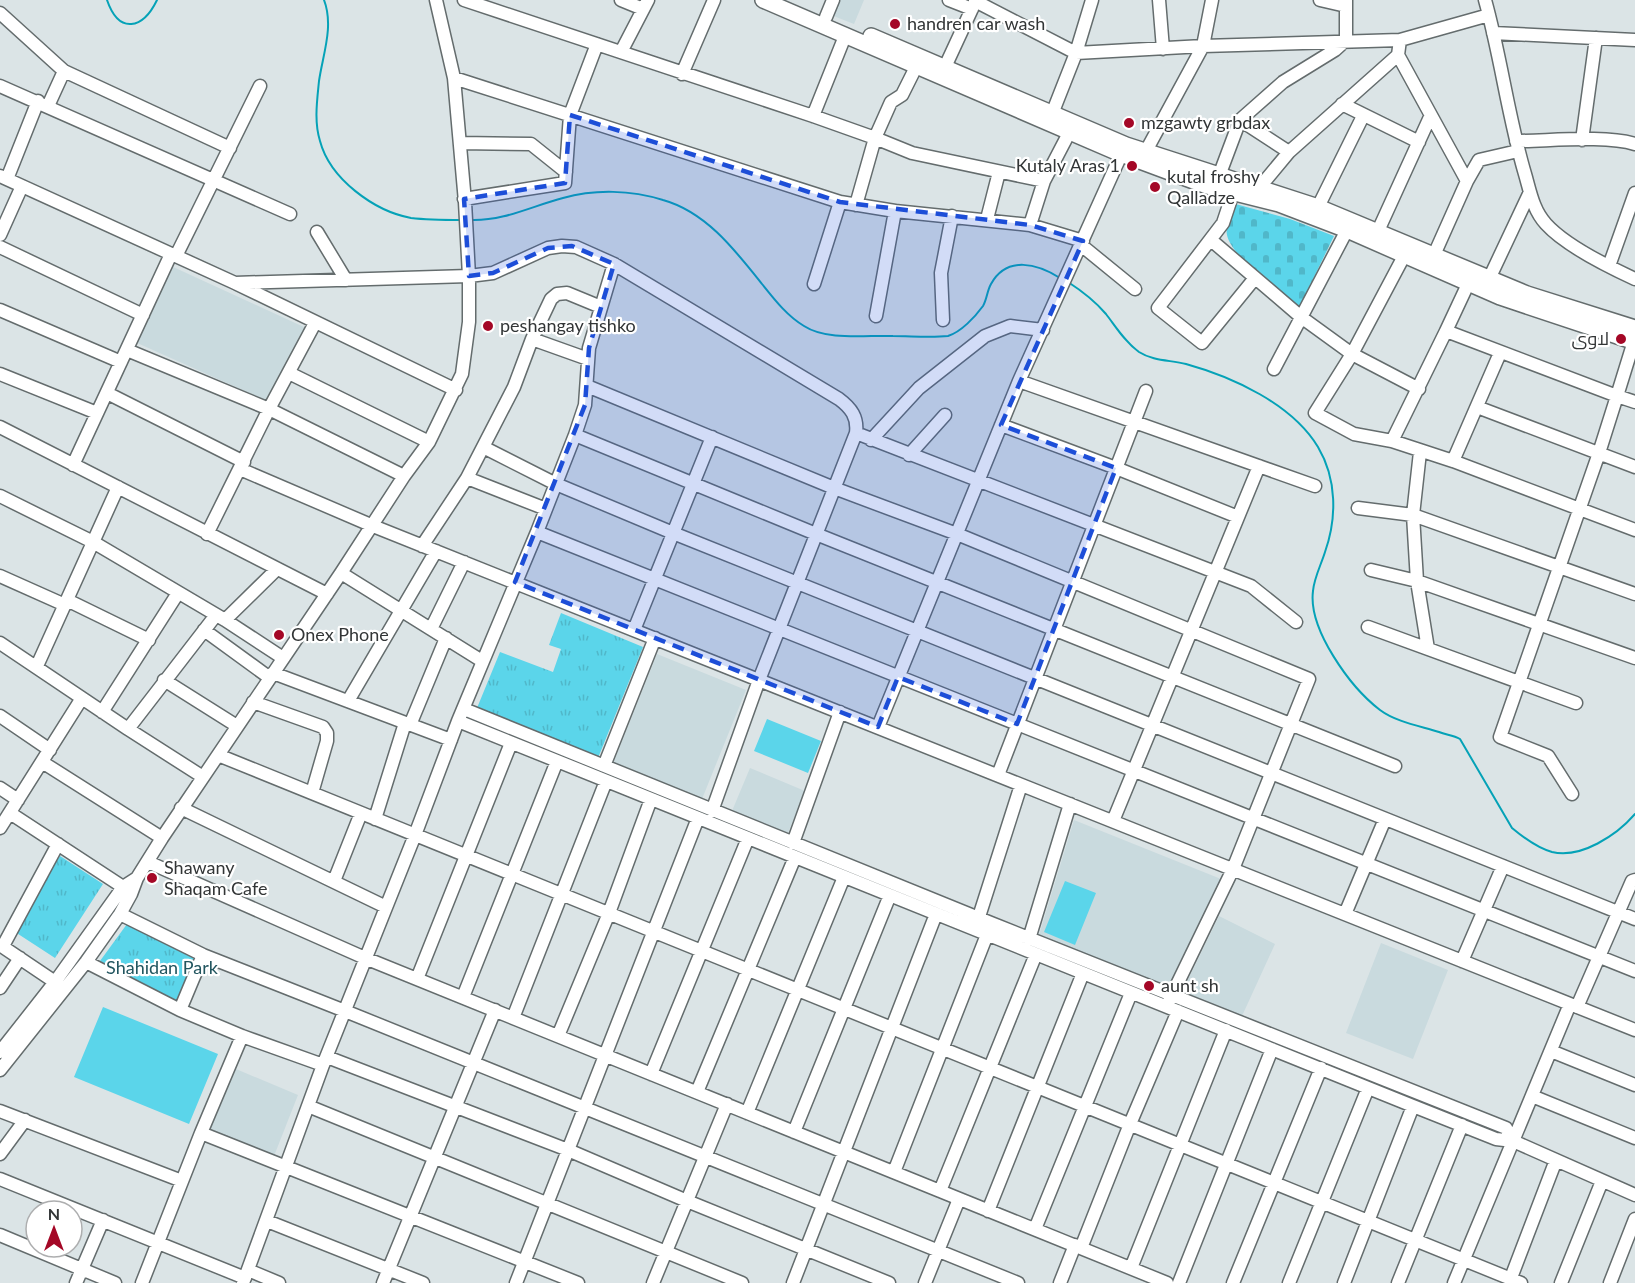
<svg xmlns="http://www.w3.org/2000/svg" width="1635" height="1283" font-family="Lato,Cairo,sans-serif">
<defs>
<pattern id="cemetery-stones" width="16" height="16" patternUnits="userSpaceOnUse" patternTransform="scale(1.5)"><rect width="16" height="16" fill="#5bd5ea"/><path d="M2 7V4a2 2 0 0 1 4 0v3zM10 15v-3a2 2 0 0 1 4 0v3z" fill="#50b7c9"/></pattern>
<pattern id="park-tufts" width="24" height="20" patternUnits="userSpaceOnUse" patternTransform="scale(1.5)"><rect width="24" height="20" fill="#5bd5ea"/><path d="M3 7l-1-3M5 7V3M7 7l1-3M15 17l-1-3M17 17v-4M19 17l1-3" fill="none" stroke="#50b7c9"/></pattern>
</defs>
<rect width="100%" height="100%" fill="#dbe4e6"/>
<path fill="#c9dade" d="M837,0h27l-10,24 -23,-9z
M171,266l135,62 -39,73 -132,-59z
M657,654l89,36 -44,109 -89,-35z
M750,768l55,23 -17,42 -56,-22z
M1074,820l147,59 -50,104h-11l-121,-48z
M1219,916l56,28 -33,72 -60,-24z
M1381,943l67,27 -35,89 -67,-26z
M236,1069l62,26 -24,61 -64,-26z"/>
<path fill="url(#cemetery-stones)" d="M1232,203l58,16 44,17 -35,72c-18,-13 -68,-52 -72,-73 -2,-9 4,-23 5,-32z"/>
<path fill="url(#park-tufts)" d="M561,613l82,34 -45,111 -121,-50 23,-56 53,20 8,-23 -12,-4z
M60,856l43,28 -48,74 -43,-28z
M127,924l70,34 -22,45 -75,-42z"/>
<path fill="#5bd5ea" d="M767,719l54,22 -13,32 -54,-22z
M1065,881l31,12 -21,52 -31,-13z
M103,1007l115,47 -29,70 -115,-47z"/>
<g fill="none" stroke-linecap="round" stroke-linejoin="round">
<path stroke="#05a2b7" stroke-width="2" d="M107,0c12,35 36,29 50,0
M324,0c10,26 -1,54 -5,81 -2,20 -5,41 1,60 10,38 54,70 91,77 17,2 34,2 51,2
M471,220c33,1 61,-14 92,-22 32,-9 68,-8 100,2 43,12 72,50 99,84 12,15 25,32 42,42 23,15 62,9 89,10 18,0 37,2 55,0 13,-4 27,-19 35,-30 4,-7 4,-15 8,-22 16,-29 47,-20 69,-6
M1068,282c14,9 27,19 38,32 10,13 19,28 33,38 14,9 31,8 47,12 47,13 106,40 132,83 19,32 19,71 7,105 -4,13 -11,26 -12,39 -5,38 37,96 67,119 16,12 40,16 59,22 7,3 14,3 21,7l52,89c12,10 25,20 40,24 29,7 65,-17 83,-38"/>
<g stroke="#646c6d" stroke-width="15">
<path id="minor" d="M464,0l349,116 62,22 37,15 132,28
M621,0l22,9
M949,0l23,9
M1159,0l4,49
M1320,0l26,6
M1485,0c16,57 23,117 40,174 5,17 8,36 21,50 19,21 63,43 89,55
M975,1l101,52 127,-7 197,-6 89,-25
M0,13l64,58 166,77
M826,17l7,-17
M1493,33l142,7
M621,52l27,-52
M1398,55l69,126
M945,67l31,-67
M682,74l32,-74
M454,78l386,124 55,9 135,14 53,16
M0,86l290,128
M1342,104l77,38
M48,106l16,-35
M1052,114l24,-61 16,-53
M813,116l32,-80
M1240,120l49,32
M1582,140l14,-102
M1516,141c32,0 90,-6 119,3
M460,143l71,1 35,28
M1146,151l57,-105 9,-46
M0,176l235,107 221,107
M1219,176l21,-56 43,-38 52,-32 11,-10v-40
M7,179l31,-78
M1259,188l30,-36 109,-97 2,-15
M1233,193l-10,30 -65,85 44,35 53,-65
M464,199l101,-16 5,-68 27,-71
M856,205l19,-67 16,-36 11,-7 14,-28
M1318,207l45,-91
M987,219l12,-47
M1030,225l14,-44 25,-48
M1378,231l52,-114
M317,232l29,48
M0,235l22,-49
M1211,240l90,77 51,37 67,35
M1081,245l54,44
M0,247l143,68
M1434,255l33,-74 12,-21 39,-9
M176,256l84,-170
M1404,256l-52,98 -37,59 39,21 38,7 61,20 182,69
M1609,266l26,-73
M1489,279l41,-87
M235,283l234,-7 24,-3 55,-25 14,-2 14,1 38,17 225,135c12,9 19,18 17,34l-97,247 -47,131
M814,284l26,-82
M1468,284l-22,47 171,65 17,-55
M0,310l121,52
M876,316l19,-105
M943,320l-2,-47 11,-57
M532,339l56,20
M127,350l142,59 135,67
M1274,369l73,-139
M289,373l140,69
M0,374l97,39
M1019,381l296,105
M587,386l247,102 123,46 352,145 -76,190 -64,132
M107,393l137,69
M1477,407l158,60
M1001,425l115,43 122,49
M0,427l327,167
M856,433l395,153 45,36
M575,435l241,99 579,232
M871,440l48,-52 66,-52 25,-10 33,4
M1392,441l54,-110
M483,447l73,37 117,49 962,386
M1420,452l-7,63 4,66 11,68
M909,455l36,-40
M1453,461l47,-108
M73,465l98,-211
M240,469l133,57 1262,504
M467,478l79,31
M0,496l93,46 132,78 58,38
M1358,508l55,7 222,79
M537,532l1098,439
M207,534l62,-125 46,-86
M422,546l45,-68 47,-91 18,-48 19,-40 6,-5 10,-1 34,14
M1371,570l46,11 218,77
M341,573l141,88
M0,576l65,29
M67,600l82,40
M225,620l52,-51
M1368,627l208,76
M431,629l33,-67
M204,630l66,48
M634,630l78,-193
M0,643l128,86 75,48
M37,666l81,-179
M273,673l178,67
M164,680l73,46
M348,701l88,-150
M253,702l70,25 4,6v8l-15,52
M464,709l527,214 515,205 7,13
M102,712l76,-119
M0,716l50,34
M458,721l955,385 83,33 17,2 122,54
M410,725l36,-87
M878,727l141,-346 106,-235
M128,729l88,-114
M218,755l1303,528
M42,762l120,76
M604,766l51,-128
M998,775l148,-384
M0,788l18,12
M1572,794l-24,-38 -48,-19 99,-284 18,-57 18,6
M181,808l205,99
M10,813l113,74
M375,819l30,-96
M1113,821l146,-355
M0,828l82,-130
M793,843l47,-131
M148,862l217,96 802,325
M334,881l27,-68
M120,914l83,41 142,56 673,272
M1345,914l40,-95
M977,923l44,-138
M1029,939l41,-135
M0,945l55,37
M3,946l55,-102
M1462,961l41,-95
M86,962l94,48 62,26 81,29
M417,979l94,-236
M0,988l20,-30
M463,997l94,-236
M1577,1007l55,-126 3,-1
M180,1010l23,-55
M513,1018l93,-237
M558,1036l51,-123 42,-114
M1551,1051l84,34
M0,1052l55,-70 68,-95 14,-9
M327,1057l241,93 119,51 202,82
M0,1070l86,-108 34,-48 11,-20 6,-16 25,-40 179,-265 63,-97 25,-34 33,-68 7,-52v-46l-4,-74 -11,-124 -18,-78
M651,1074l97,-236
M697,1092l98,-235
M1532,1096l103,42
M308,1106l434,177
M0,1111l182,70
M747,1113l97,-236
M794,1132l96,-237
M201,1133l377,150
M0,1154l25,-34
M894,1172l96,-245
M0,1179l245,99
M940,1191l96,-237
M988,1211l95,-238
M267,1221l156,62
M1035,1229l96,-236
M0,1235l115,48
M1081,1248l49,-124 48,-113
M1131,1268l95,-238
M248,1270l31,13
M76,1283l27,-63
M142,1283l59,-150 41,-97
M243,1283l80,-218 92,-230 43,-114 79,-189 38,-97 10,-30 4,-57 25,-84
M383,1283l112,-273
M516,1283l182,-465
M653,1283l74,-179
M793,1283l143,-369
M925,1283l34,-84
M1060,1283l15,-38
M1179,1283l93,-234
M1233,1283l88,-215
M1289,1283l79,-195
M1344,1283l69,-177
M1398,1283l64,-158
M1454,1283l116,-279
M1509,1283l47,-123
M1561,1283l41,-102
M1610,1283l25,-64"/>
</g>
<g stroke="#646c6d" stroke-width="18">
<path id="major" d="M763,0l358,154 86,32 72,18 68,26 153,67 135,45
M871,36l255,109 192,62 209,87 108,34"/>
</g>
<use href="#minor" stroke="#fff" stroke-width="12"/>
<use href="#major" stroke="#fff" stroke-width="15"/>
</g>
<path fill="#1d4ed8" fill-opacity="0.2" stroke="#1d4ed8" stroke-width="4.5" stroke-dasharray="12 8" stroke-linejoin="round" d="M570,115l270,87 190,23 53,16 -82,184 115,43 -99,256 -119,-47 -20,50 -363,-145 70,-177 4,-57 25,-84 -42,-18 -24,2 -55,25 -24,3 -5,-77 101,-16z"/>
<g fill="#a40726" stroke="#fff" stroke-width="2">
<circle cx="895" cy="24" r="6"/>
<circle cx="1129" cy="123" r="6"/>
<circle cx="1132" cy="166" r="6"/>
<circle cx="1155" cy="187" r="6"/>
<circle cx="488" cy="326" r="6"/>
<circle cx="1621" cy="339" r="6"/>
<circle cx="279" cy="635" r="6"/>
<circle cx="152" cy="878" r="6"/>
<circle cx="1149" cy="986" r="6"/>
</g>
<g text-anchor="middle" stroke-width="4.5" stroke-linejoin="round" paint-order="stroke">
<g font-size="18" fill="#323536" stroke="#fff" text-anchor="start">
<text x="907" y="30">handren car wash</text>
<text x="1141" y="129">mzgawty grbdax</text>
<text x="1120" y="172" text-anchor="end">Kutaly Aras 1</text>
<text x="1167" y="183">kutal froshy<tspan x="1167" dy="21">Qalladze</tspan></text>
<text x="500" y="332">peshangay tishko</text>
<text x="1609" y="345" text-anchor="end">لاوی</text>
<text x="291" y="641">Onex Phone</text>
<text x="164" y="874">Shawany<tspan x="164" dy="21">Shaqam Cafe</tspan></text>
<text x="1161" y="992">aunt sh</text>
</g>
<g font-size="18" fill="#21555f" stroke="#fff">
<text x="162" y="974">Shahidan Park</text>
</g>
</g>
<g transform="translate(54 1229)"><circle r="28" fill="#ffffff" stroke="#adaeaf" stroke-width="1.5"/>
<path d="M0-4.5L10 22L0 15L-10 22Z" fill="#a40726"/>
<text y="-9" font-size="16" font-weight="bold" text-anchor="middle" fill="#323536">N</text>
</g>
</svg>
